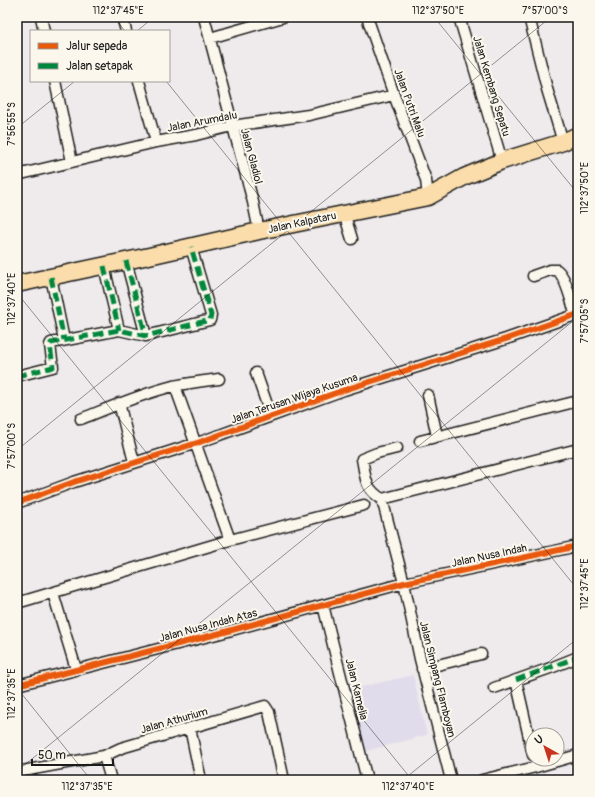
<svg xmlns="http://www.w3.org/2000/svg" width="595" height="797" font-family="Pangolin,sans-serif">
<rect width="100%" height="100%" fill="#efebec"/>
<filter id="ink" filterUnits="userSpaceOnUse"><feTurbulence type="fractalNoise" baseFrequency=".025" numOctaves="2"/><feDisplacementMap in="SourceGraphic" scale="8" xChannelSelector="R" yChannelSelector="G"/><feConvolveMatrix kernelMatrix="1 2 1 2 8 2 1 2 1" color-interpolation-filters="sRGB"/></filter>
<g filter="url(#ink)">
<path fill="#e1dceb" d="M413,675l14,60 -64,17 -15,-62z"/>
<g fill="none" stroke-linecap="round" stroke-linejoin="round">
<g stroke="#1c1c1c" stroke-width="13">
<path id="street" d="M41,17l3,14
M122,17l4,14
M204,17l49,185 6,29
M367,17l27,78 32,85 2,17
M459,17l43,144
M529,17l18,72 16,53
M210,38l73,-21
M55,81l17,81
M139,81l17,61
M17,175l139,-33 40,-7 36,-9 77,-11 85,-20
M344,213l8,26
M126,261l20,75
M104,266l15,64
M533,276l17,-6h7c10,8 14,33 19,45
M51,277l13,63
M256,373l15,43
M17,376l36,-9 -3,-22 1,-2 68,-13 27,6 64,-16 1,-5 -20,-68
M175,386l55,154
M428,395l9,41
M119,403l15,59
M81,419c30,-12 60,-25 92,-33 15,-3 31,-5 46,-7
M420,441l158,-40
M397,448l-20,5 -15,6c4,19 2,29 20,40l22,84 16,76 31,121
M382,499l196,-50
M17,503l57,-21 126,-40 144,-52 162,-51 72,-25
M53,593l23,76
M17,603l213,-63 134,-35
M323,605l44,175
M422,669l59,-15
M516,680l17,75
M17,685l204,-52 183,-50 174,-37
M494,688l59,-21 25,-10
M190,728l11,52
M104,756l7,24
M17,772l87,-16 17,-8 144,-42 4,6 15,68
M482,780l54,-13 42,-12"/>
</g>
<g stroke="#1c1c1c" stroke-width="19">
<path id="primary" d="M17,284l132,-28 110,-25 169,-34 36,-20 38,-16 61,-19 15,-7"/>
</g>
<use href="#street" stroke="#fbf7ec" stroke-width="10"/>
<use href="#primary" stroke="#faddab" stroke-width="16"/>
<path stroke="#00873e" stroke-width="5" stroke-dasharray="10 5" stroke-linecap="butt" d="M126,261l20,75
M104,266l15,64
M51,277l13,63
M17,376l36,-9 -3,-22 1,-2 68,-13 27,6 64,-16 1,-5 -20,-68
M516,680l62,-23"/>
<g stroke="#fbf7ec" stroke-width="8">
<path id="cycleway" d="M17,503l57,-21 126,-40 144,-52 162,-51 72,-25
M17,685l204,-52 183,-50 174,-37"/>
</g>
<use href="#cycleway" stroke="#e8590c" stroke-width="6"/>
</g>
</g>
<path fill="none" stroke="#1c1c1c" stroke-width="1" stroke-opacity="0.45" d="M114,17l11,14M434,17l144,177M137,31l17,-14M166,81l412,509M17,128l58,-47M17,293l395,487M17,450l534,-433M17,688l74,92M17,771l561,-454M403,780l175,-142"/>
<g text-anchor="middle" stroke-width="4" stroke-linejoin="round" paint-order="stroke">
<g font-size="11" fill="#1c1c1c" stroke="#fbf7ec">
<text transform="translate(492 86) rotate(73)" y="4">Jalan Kembang Sepatu</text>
<text transform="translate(410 103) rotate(70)" y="4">Jalan Putri Malu</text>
<text transform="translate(202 121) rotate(-11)" y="4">Jalan Arumdalu</text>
<text transform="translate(252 156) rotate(75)" y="4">Jalan Gladiol</text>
<text transform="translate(302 222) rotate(-12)" y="4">Jalan Kalpataru</text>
<text transform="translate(294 398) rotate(-19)" y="4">Jalan Terusan Wijaya Kusuma</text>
<text transform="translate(489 555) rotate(-12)" y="4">Jalan Nusa Indah</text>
<text transform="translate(208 625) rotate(-15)" y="4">Jalan Nusa Indah Atas</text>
<text transform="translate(438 679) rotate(76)" y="4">Jalan Simpang Flamboyan</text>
<text transform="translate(357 689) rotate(76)" y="4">Jalan Kamelia</text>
<text transform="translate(174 720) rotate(-16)" y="4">Jalan Athurium</text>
</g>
</g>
<rect width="595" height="797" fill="none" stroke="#fbf7ec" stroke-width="44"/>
<rect x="30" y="30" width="140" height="52" fill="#fbf7ec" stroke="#a29f99"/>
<rect x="38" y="43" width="20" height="6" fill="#e8590c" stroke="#a29f99"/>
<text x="66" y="50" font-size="12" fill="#1c1c1c">Jalur sepeda</text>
<rect x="38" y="63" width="20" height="6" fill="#00873e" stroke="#a29f99"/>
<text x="66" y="70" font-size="12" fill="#1c1c1c">Jalan setapak</text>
<g transform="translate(545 747) rotate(321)"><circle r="19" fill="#fbf7ec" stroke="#a29f99"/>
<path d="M0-3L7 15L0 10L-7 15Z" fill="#c8321e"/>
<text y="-6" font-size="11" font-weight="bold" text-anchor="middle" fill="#1c1c1c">U</text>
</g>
<path d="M32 759v6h81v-6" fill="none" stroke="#1c1c1c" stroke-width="2"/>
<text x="38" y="759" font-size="12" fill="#1c1c1c" stroke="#fbf7ec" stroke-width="3" paint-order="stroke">50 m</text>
<rect x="22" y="22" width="551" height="753" fill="none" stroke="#1c1c1c" stroke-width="1.5"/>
<g font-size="10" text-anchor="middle" fill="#1c1c1c">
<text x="118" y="14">112°37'45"E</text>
<text x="438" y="14">112°37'50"E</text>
<text x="545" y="14">7°57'00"S</text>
<text transform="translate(11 124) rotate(-90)" y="4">7°56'55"S</text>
<text transform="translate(584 188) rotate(-90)" y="4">112°37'50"E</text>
<text transform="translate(11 299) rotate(-90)" y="4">112°37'40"E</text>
<text transform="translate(584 321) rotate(-90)" y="4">7°57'05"S</text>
<text transform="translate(11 446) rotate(-90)" y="4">7°57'00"S</text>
<text transform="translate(584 584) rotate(-90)" y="4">112°37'45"E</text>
<text transform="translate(11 694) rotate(-90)" y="4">112°37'35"E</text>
<text x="87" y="790">112°37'35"E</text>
<text x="408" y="790">112°37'40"E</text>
</g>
</svg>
